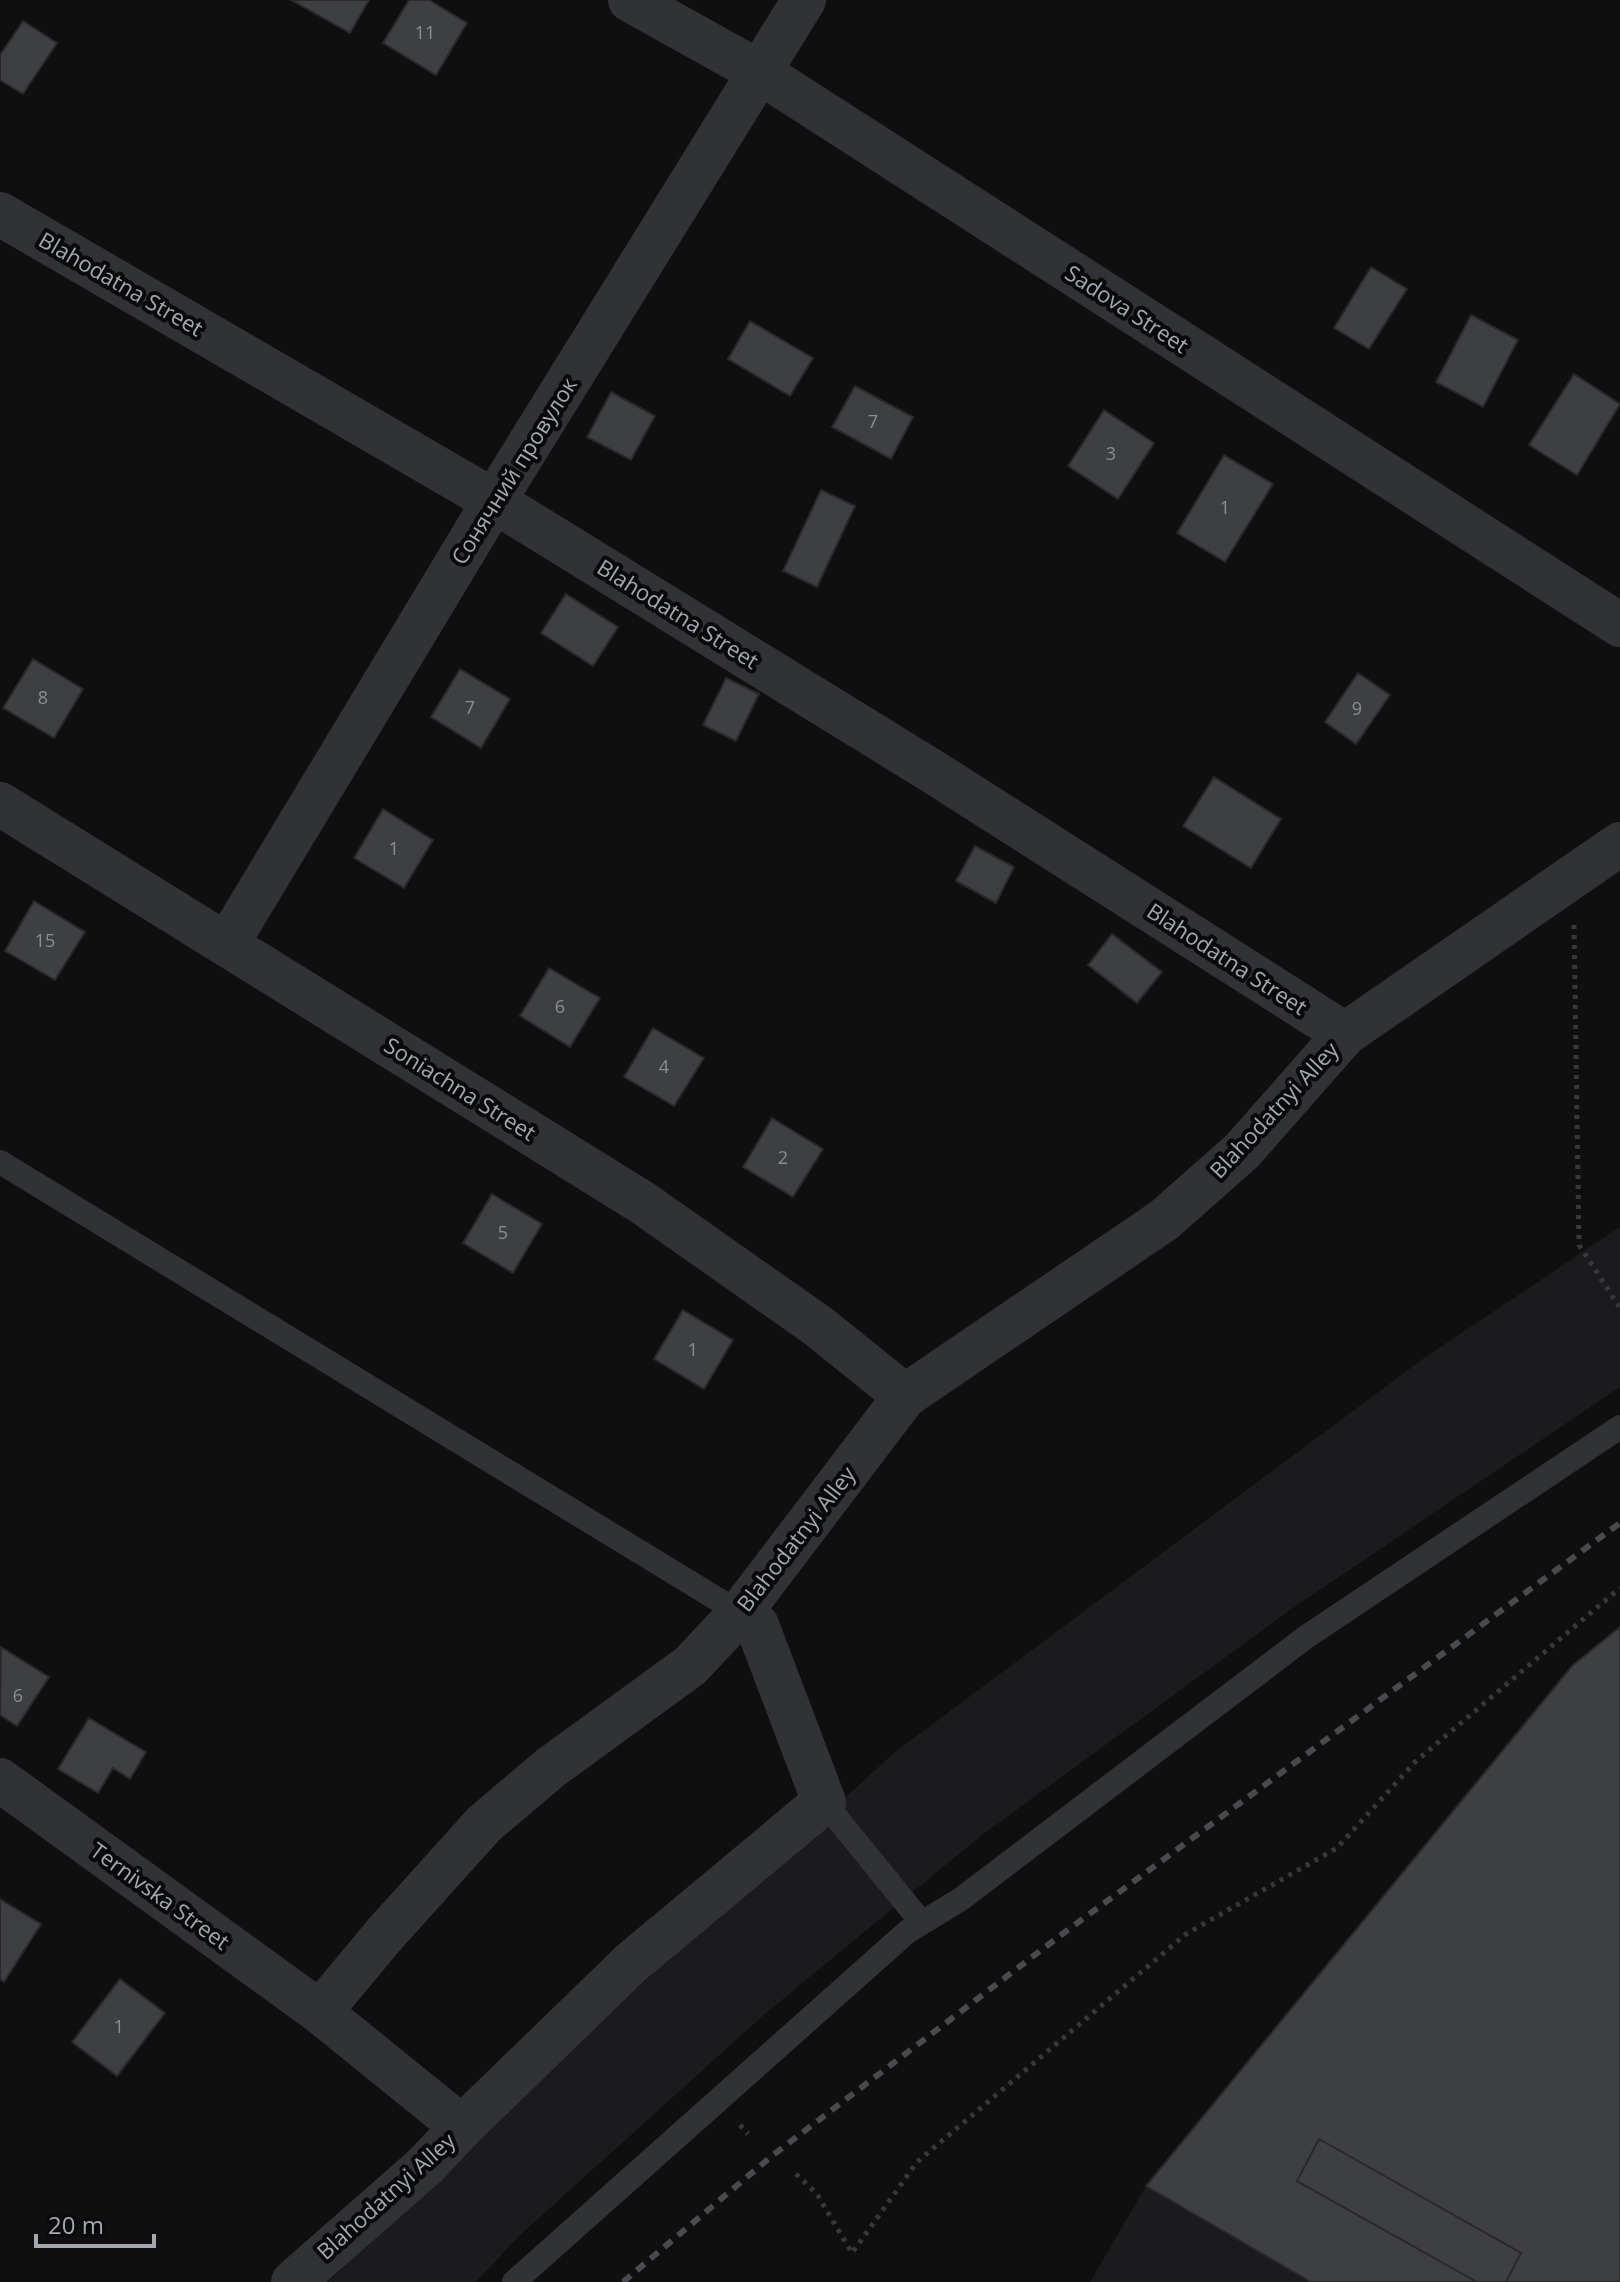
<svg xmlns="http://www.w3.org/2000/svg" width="1620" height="2282" font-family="'Open Sans',sans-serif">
<rect width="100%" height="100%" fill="#0f0f10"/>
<path fill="#1b1b1d" d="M1620,1227v160l-330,223 -308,225 -216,178 -248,224 -42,45h-148l273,-261 294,-269 529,-394z
M1146,2186l165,96h-221z"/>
<path fill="#3e3f43" stroke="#29292c" stroke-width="2" d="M291,0h78l-19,33z
M409,0h20l38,23 -31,52 -53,-32z
M23,21l34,22 -34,51 -23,-14v-25z
M1371,267l36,22 -38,60 -35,-21z
M1471,315l47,25 -35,67 -47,-25z
M750,321l63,37 -23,38 -62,-37z
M1574,374l46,30 -43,71 -48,-30z
M855,386l58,31 -22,42 -59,-32z
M611,392l44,24 -24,44 -44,-23z
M1104,410l50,33 -36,56 -50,-33z
M1224,455l49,29 -48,78 -48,-29z
M821,490l34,16 -38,81 -34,-16z
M566,594l52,33 -25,39 -52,-33z
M33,659l50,30 -29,49 -51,-30z
M460,669l50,30 -29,49 -50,-31z
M1358,673l32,22 -34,49 -31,-22z
M726,678l33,16 -23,47 -33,-16z
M1214,777l67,42 -30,49 -68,-42z
M383,809l50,31 -29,48 -50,-30z
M975,846l39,21 -18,36 -40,-22z
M34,901l51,31 -30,48 -50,-29z
M1112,934l50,38 -25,31 -49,-38z
M549,968l51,30 -30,49 -50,-31z
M653,1028l51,30 -30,48 -50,-29z
M772,1118l51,31 -30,48 -50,-30z
M492,1194l50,30 -29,49 -50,-30z
M683,1310l50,30 -29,49 -50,-30z
M1620,1627v655h-309l-165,-96 426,-520z
M1,1647l48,30 -32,49 -17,-11z
M89,1718l57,34 -16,27 -17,-11 -15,25 -40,-24z
M0,1899l41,25 -37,58 -4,-3z
M120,1979l45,34 -48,63 -45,-34z
M1319,2139l202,114 -15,29h-29l-180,-101z"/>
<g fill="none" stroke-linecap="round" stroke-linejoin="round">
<path stroke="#36393c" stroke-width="5" stroke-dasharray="4 6" stroke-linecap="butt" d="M1574,925l5,320 41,63
M740,2125l8,9
M796,2174l21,20 35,59 65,-91 269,-228 151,-86 78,-86 205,-174"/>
<path stroke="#303235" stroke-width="24" d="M0,1162l740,451
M824,1802l98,121
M514,2282l393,-350 54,-33 345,-262 314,-210"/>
<path stroke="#303235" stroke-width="44" d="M630,0l131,73 859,552
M0,214l494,287 441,272 410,261
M0,804l643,399 175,123 87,70
M227,944l267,-443 310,-501
M0,1780l320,232
M462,2127l169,-164 193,-161 -67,-177 -17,-12
M293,2282l132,-116 37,-39 -142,-115 64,-77 100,-111 66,-56 140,-102 50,-53 165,-217 259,-176 78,-69 103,-117 275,-190"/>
<path stroke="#474a4e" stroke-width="6" stroke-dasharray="10 8" stroke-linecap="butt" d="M623,2282l150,-127 288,-220 559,-412"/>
</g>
<g text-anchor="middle" stroke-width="8" stroke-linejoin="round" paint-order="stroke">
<g font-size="18" fill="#888e96">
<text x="425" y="39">11</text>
<text x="873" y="428">7</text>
<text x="1111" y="460">3</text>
<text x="1225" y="514">1</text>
<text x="43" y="704">8</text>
<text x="470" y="714">7</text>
<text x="1357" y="715">9</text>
<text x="394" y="855">1</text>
<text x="45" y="947">15</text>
<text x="560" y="1013">6</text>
<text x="664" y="1073">4</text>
<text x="783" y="1164">2</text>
<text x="503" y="1239">5</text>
<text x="693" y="1356">1</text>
<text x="18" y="1702">6</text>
<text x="119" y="2033">1</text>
</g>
<g font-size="22" fill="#a0a8b1" stroke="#0a0a0b">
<text transform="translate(121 284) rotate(30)" y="8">Blahodatna Street</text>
<text transform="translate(1127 309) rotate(33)" y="8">Sadova Street</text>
<text transform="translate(514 471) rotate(-58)" y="8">Сонячний провулок</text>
<text transform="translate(678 614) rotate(32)" y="8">Blahodatna Street</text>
<text transform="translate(1227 959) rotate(33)" y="8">Blahodatna Street</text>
<text transform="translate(460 1089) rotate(32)" y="8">Soniachna Street</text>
<text transform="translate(1274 1110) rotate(-47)" y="8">Blahodatnyi Alley</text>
<text transform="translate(796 1539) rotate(-52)" y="8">Blahodatnyi Alley</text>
<text transform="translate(160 1896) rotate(36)" y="8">Ternivska Street</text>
<text transform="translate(386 2196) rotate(-42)" y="8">Blahodatnyi Alley</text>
</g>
</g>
<path d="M36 2234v12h118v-12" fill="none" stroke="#a0a8b1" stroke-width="4"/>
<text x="48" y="2234" font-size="24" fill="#a0a8b1" stroke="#0a0a0b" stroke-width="6" paint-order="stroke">20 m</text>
</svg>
